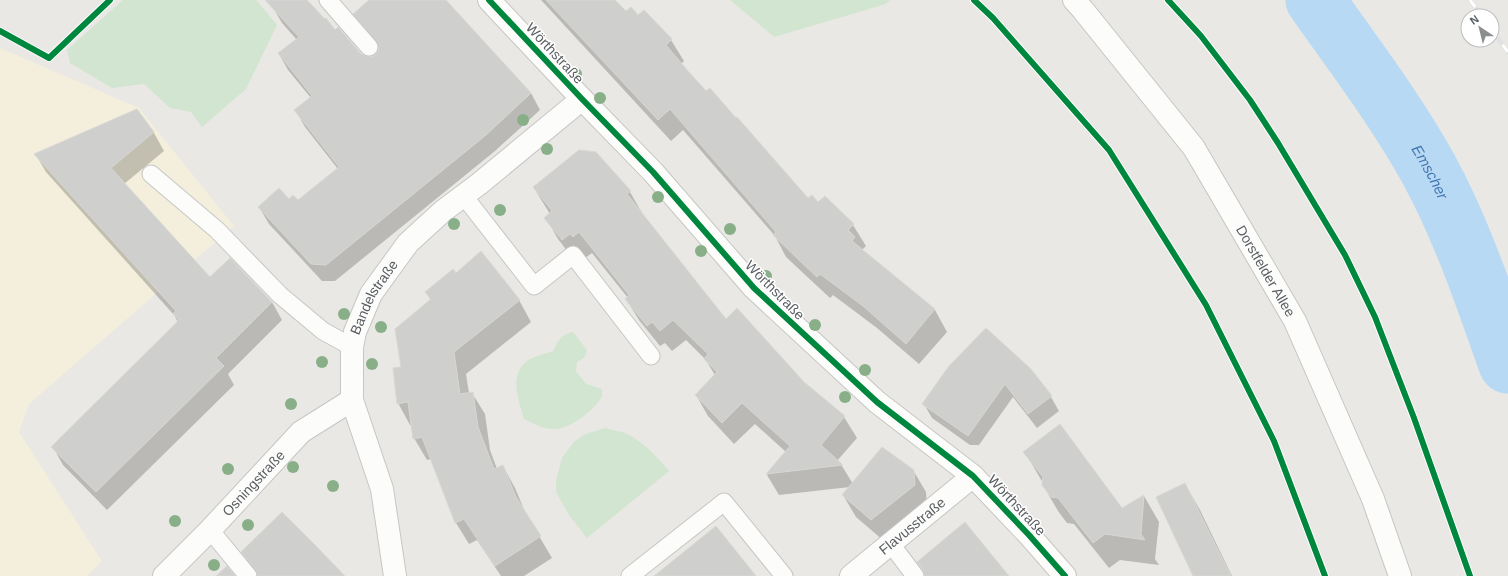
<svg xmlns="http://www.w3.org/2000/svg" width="1508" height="576" font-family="Arial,sans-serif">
<rect width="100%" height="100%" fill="#e9e8e4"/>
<path fill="#f3efdc" d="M0,48l139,60 95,118 -205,178 -10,28 83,129 -15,15h-87z"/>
<path fill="#d1e5d0" d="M123,0h133l21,25 -31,64 -44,38 -11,-15 -21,-4 -26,-24 -32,4 -42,-25 -3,-13z
M730,0h160l-4,4 -112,33z
M573,332l14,18 -3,8 -7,4 -1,9 10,13 16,5c0,3 1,6 -1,9 -6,11 -31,31 -45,31 -11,1 -22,-5 -32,-10 -5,-19 -16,-43 3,-58 7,-5 18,-7 26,-10 5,-10 8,-17 20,-19z
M605,428c7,2 15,3 22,6 17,8 30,23 42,37l-82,67 -18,-23 -13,-23v-12l6,-22 11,-15 10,-8z"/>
<path fill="#0003" d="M279,0h26l30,31 26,23 5,4h6l4,-2 3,-7 -15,-18 -9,-17 15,-14h75l86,93 9,17 -45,41 -160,130h-13l-53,-57 -10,-17 30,-7 8,2 41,-33 -33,-42 -9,-16 15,-13 -23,-28 -9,-16 18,-14 -15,-17 -10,-17z
M541,0h73l12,13 12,4 33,23 13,21 -3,3 127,135 10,5 35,21 13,21 -4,4 73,60 12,22 -28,32 -42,-36 -44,-33 -3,3 -44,-41 -11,-21 -92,-106 -12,11z
M136,111l18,22 10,18 -40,33 86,95 62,23 10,18 -54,54 6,11 -127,125 -44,-45 -10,-18 125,-125 -4,-7 -128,-143 -10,-17z
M595,153l35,39 12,21 -1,1 85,107 118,96 13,21 -20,23 5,5 11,18 60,-14 13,22 1,14 -43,35 -28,-24 -13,-22 7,-8 -71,8 -12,-20 19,-23 -31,-28 -21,20 -26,-28 -12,-21 19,-20 -10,-16 -19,-19 -14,11 -7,-8 -5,3 -21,-26 -13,-21 2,-1 -36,-45 -7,5 -10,3 -17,-22 -12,-21 4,-4 -16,-26z
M456,275l63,25 12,22 -65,52 3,19h3l13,21 5,36 7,19 6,-3 12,22 11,26 26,44 -28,18h-23l-24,-36 -8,4 -13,-21 -25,-64 -4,1 -13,-22 -2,-13h-2l-12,-22 5,-36 28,-66 -5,-9z
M950,366l101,31 8,14 -22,17 -24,-31 -34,48h-9l-38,-27 -8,-14z
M1025,452l97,57 22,-13 15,26 -4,37 4,6 -39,-5 -11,8 -35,-44 -7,-1 -9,-12 -15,-26v-2z
M1185,484l15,26 32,66h-38z
M242,552l102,24h-87z"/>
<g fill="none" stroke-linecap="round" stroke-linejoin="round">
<path stroke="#b7d9f3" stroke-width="59" id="s1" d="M1315,0c39,55 80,109 113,168 34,62 56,129 80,196"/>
</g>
<path fill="#cfcfcd" stroke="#d8d7d3" d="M265,0h42l18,19 1,-1 9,12 3,-3 23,27 4,2 6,1 4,-2 3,-4 1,-6 -26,-31 16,-14h77l85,93 -45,42 -160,130 -15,-1 -53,-57 21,-19 10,11 4,-4 5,5 41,-33 -45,-57 18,-14 -34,-43 21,-16z
M546,0h69l11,11 5,-4 7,8 6,-5 28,29 -6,6 22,26 18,20 4,-3 26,30 1,-1 71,81 4,-3 6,7 7,-6 29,28 -6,6 7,7 -3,4 83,68 -29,35 -43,-38 -43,-32 -3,3 -17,-16 -27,-26 3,-3 -106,-123 -12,11z
M137,109l17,23 -43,36 99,109 20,-19 42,44 -56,56 8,8 -128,126 -45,-45 128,-127 -6,-6 3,-3 -142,-157z
M579,150l17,2 35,39 -4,3 99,125 11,-11 67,74 41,34 -24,29 22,20 -77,9 24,-28 -48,-43 -20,20 -27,-28 22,-23 -13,-13 4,-5 -35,-34 -13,11 -8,-9 -5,4 -22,-27 4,-4 -50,-63 -6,5 -3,-3 -8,6 -18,-22 8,-7 -19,-24z
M481,251l39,49 -66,52 6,42 13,-2 5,35 16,42 9,-4 13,32 25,39 -46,30 -31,-47 -9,4 -33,-86 -9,2 -5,-37 -11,2 -4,-36 8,-1 -6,-38 36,-30 -6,-7 28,-23 3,4z
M986,328l45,41 21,27 -24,18 -23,-30 -37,52 -46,-32 27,-38z
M1060,424l62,84 22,-13 -3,39 4,6 -40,-6 -12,9 -35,-45 -7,-1 -9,-12 1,-8 -20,-25z
M882,447l32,23 1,15 -44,35 -29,-25z
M1185,483l27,55 19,38h-38l-37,-79z
M282,512l33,33 30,31h-87l-2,-6 -15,-18z
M965,522l44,54h-84l-2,-6 -6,-8z
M716,526l40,50h-102z
M227,566l8,10h-19z"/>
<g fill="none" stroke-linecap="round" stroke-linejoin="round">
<g stroke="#c6c6c6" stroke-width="19">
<path id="service" d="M328,0l41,47
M151,174l66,56 63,65 43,36 29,16
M463,195l71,91 39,-31 78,101
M210,530l38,46
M891,544l24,32
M630,576l94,-74 60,74"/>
</g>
<g stroke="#c6c6c6" stroke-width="24">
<g id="minor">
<path d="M489,0l93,99 71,73 101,116 123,114 96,74 56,59 36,41"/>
<path id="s2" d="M164,576l46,-46 91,-98 51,-32"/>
<path id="s3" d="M395,576l-13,-87 -30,-89v-53l3,-15 16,-38 37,-51 35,-32 36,-27 103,-85"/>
<path id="s4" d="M851,576l122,-100"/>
</g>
</g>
<g stroke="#c5c5c4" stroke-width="24">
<g id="secondary">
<path id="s5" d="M1074,0l9,10 111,138 101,173 78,178 27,77"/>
</g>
</g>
<use href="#service" stroke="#fcfcfb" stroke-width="17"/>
<use href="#minor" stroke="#fcfcfb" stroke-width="22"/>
<use href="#secondary" stroke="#fcfcfb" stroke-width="22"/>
<g stroke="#e0e1e1" stroke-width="4.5">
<path id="rail" d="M1470,0l12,16
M1492,30l16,22"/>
</g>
<use href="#rail" stroke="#fff" stroke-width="3" stroke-dasharray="9" stroke-linecap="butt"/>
<g stroke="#fff" stroke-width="8">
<path id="cycleway" d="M489,0l93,99 71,73 101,116 123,114 96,74 56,59 36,41
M974,0l19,18 116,132 97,155 68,136 51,135
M1168,0l33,36 49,64 28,43 67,112 30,62 39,101 56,158
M0,31l49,27 61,-58"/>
</g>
<use href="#cycleway" stroke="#00873e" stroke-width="6"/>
</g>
<g fill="#88af88">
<circle cx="576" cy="74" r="6"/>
<circle cx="600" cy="98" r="6"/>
<circle cx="523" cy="120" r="6"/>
<circle cx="547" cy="149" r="6"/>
<circle cx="658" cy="197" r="6"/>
<circle cx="500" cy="210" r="6"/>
<circle cx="454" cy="224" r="6"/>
<circle cx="730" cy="229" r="6"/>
<circle cx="701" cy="251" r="6"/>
<circle cx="766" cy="276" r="6"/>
<circle cx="344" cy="314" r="6"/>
<circle cx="815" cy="325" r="6"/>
<circle cx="381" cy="327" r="6"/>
<circle cx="322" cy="362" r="6"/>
<circle cx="372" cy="364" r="6"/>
<circle cx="865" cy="370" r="6"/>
<circle cx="845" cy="397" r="6"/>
<circle cx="291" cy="404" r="6"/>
<circle cx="293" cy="467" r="6"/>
<circle cx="228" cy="469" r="6"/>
<circle cx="333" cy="486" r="6"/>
<circle cx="175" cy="521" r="6"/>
<circle cx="248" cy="525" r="6"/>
<circle cx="214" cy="565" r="6"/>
</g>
<g text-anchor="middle" stroke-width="3" stroke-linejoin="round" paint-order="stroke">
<g font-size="14" fill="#595d61" stroke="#fff">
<text transform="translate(555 53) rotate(47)" y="5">Wörthstraße</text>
<text dy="5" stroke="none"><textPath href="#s5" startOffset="333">Dorstfelder Allee</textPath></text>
<text transform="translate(775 290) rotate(45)" y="5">Wörthstraße</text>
<text dy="5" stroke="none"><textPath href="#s3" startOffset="290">Bandelstraße</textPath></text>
<text dy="5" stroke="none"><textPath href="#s2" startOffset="129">Osningstraße</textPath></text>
<text transform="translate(1017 505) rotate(47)" y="5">Wörthstraße</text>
<text dy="5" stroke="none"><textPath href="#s4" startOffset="79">Flavusstraße</textPath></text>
</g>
<g font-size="15" font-style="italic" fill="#4478b3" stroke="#fff">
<text dy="5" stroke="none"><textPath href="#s1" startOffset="207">Emscher</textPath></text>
</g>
</g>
<g transform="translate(1480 28) rotate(325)"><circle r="19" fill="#ffffff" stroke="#bdbec0"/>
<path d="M0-3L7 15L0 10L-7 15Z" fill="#8b8e8f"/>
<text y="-6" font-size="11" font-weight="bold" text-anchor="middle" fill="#595d61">N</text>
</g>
</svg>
